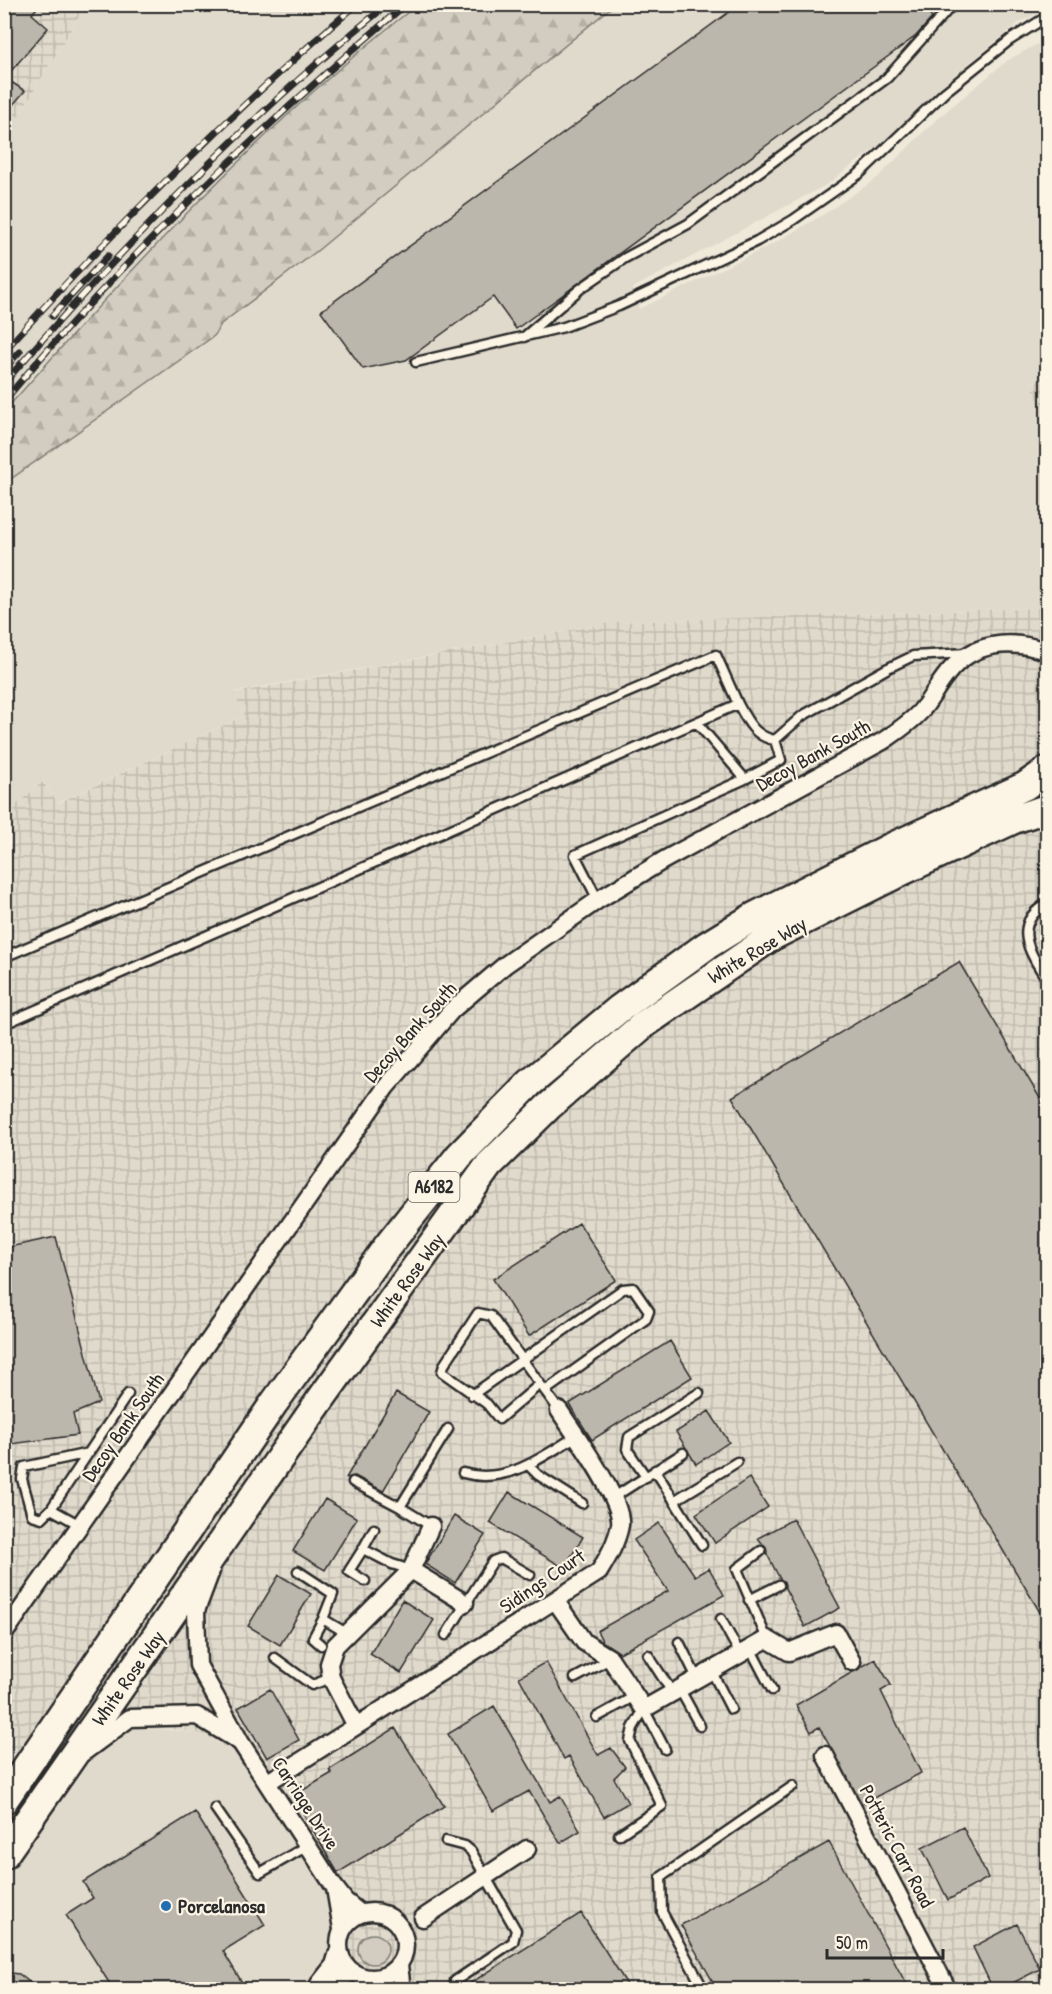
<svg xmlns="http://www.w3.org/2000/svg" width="1052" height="1994" font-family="'Patrick Hand',sans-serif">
<defs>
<pattern id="industrial-grid" width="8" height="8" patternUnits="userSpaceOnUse" patternTransform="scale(1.5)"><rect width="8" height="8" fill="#e0dacc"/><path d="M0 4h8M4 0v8" fill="none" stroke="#c0bbaf"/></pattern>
<pattern id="forest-firs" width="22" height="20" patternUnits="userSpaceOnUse" patternTransform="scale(1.5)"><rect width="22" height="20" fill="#d2cdc0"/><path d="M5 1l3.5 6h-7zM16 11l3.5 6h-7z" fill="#b4b0a5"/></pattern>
</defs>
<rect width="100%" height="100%" fill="#efe9da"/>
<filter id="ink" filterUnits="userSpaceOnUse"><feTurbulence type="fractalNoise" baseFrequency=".0167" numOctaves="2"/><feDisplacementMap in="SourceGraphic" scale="12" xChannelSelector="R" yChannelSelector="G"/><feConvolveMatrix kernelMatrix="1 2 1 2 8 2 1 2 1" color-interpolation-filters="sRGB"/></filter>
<g filter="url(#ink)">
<path fill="#e0dacc" d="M86,5h331l-117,98 -292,304 -3,9v-278z
M614,5h433v3l-28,15 -71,57 -67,64 -55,41 -193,103 6,21 132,-64 53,-31 52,-35 62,-61 70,-58 39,-21 1,338 -17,6 17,37v177l-9,11 -425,14 -380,70 10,24 -187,87 -13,-21 -39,32v-331l209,-147 7,-11 96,-74z
M138,1726l65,8 41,24 92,149 -11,74 -11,8 -309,1v-126l101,-123z"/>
<path fill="url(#industrial-grid)" d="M5,5h81l-81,133z
M1047,377h1l-1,43 -16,-37z
M1047,597v1392h-733l11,-9 11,-73 -92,-149 -41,-24 -38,-6 -27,-2 -32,15 -101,123v-1050l38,-32 15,21 186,-87 -10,-23 380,-71 424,-14z"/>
<path fill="#d2cdc0" stroke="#7e7c76" stroke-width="1.5" d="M358 1949a15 15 0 1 1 30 0a15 15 0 1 1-30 0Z"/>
<path fill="url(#forest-firs)" stroke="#7e7c76" stroke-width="1.5" d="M417,5h197l-297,246 -96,73 -7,12 -209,147 -1,-67 4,-9c127,-143 258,-285 409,-402z"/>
<path fill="#bcb7ac" stroke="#2b2b2b" stroke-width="1.5" d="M4,4h36l-8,10 16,14 -43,50 20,13 -21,24z
M740,4h182l10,14 -16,18 -400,293 -23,-32 -87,63 -43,9 -42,-58z
M959,962l88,148v514l-315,-527z
M579,1223l37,57 -87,56 -36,-57z
M56,1237l43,166 -26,11 5,21 -74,10v-197z
M670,1341l22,36 -100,63 -23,-36z
M396,1393l33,19 -46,79 -28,-15 -9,2z
M709,1411l20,31 -33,22 -20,-32z
M749,1478l19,29 -53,36 -19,-29z
M509,1492l74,45 -19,31 -74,-45z
M325,1499l32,19 -32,52 -32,-19z
M454,1516l31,19 -30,48 -30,-19z
M793,1519l47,89 -35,19 -20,-39 -1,-6 -4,-3 -13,-25 -1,-6 -8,-10z
M659,1523l36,53 14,-8 15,27 -104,58 -17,-11 -6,-11 71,-40 -34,-51z
M279,1575l32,19 -31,51 -32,-19z
M402,1600l32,20 -33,53 -31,-19z
M875,1659l16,26 -10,6 40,82 -59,31 -43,-77 -8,5 -15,-27z
M546,1662l52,93 13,-7 14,19 -11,11 14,25 -24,14 -35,-61 -5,3 -45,-82z
M270,1689l29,51 -32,18 -29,-50z
M494,1706l56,96 10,-6 20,35 -20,12 -31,-52 -36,20 -45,-77z
M395,1728l49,78 -106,67 -45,-77 39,-23 -3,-3z
M195,1812l70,113 -42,26 23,38h-133l-47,-74 27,-17 -10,-16z
M963,1827l25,51 -40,22 -26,-52z
M829,1842l80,147h-192l-36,-64z
M581,1913l49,76h-169z
M1017,1924l23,45 -39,20h-8l-20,-42z
M10,1973l9,1 19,15h-34v-9z"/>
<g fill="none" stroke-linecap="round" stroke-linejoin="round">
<g stroke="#2b2b2b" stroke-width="13">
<path id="service" d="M524,337l56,-48 45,-31 63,-34 199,-146 66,-74
M416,362l148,-35 55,-21 138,-65 36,-21 66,-46 86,-82 65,-52 38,-24
M738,704c9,17 17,33 37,36l27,-24 86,-48 25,-12 54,-3
M697,723l48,56
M598,900l-23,-45 170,-76 36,-19 -6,-20
M1048,903c-39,21 -17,52 0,78
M4,957l712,-302 22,49 -734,320
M540,1384l-41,35 -12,-15 -45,-32 2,-7 34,-52 13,3 49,68 19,26
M472,1395l151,-106 10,-1 16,23 -3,8 -101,72
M528,1465l10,10 44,28
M655,1470l47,75
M463,1473c43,12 78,-15 112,-36
M646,1477l-19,-28 2,-12 70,-44
M353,1482l47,25
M614,1497l69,-44
M674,1501l63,-39
M51,1509l-9,9 -10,-3 -10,-36 2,-12 65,-14
M80,1525l-29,-16 77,-115
M431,1526l-31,-19 48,-78
M363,1549l11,-20
M761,1551l-24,18 30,70
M298,1571l35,23 -10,25 25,15
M365,1581l-16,-10 14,-22 29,15 19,6
M749,1600l30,-15
M721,1619l19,35
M446,1635l47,-74 8,-3 29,17
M679,1642l18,36
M321,1645l-8,-7 10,-19
M750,1648l22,42
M648,1655l24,37
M275,1658l37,27 19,-7
M711,1670l20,39
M575,1678l35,-19
M679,1688l21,38
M644,1709l21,40
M597,1717l38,-21
M215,1808l45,65 49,-28
M619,1835l43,-29 -32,-65 3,-13 11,-19
M446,1841l19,5 6,5 45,79 -3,12 -58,39 -1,9
M704,1990l-42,-78 -1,-35 132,-91"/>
</g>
<g stroke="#2b2b2b" stroke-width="21">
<path id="minor" d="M411,1570l54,33
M211,1571l-15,40 2,54 43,78 94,145
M555,1600l29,42 26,16 34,51 123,-70 22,13 47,-19 16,29
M4,1634l382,-547 66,-77 53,-45 93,-65 66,-40 219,-119c13,-9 26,-17 37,-29 10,-11 17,-26 27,-38 25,-32 63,-36 101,-22
M356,1726l-25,-48 -2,-14 6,-18 76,-76 20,-44
M84,1752l46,-34 67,-2 43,26
M825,1755l123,235
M268,1782l331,-210c9,-15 18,-30 21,-47 4,-24 -47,-93 -61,-115
M339 1945a33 33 0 1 1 66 0a33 33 0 1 1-66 0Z
M423,1918l104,-69
M342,1929l-7,-41 10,13 16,13
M338,1952l-4,13 -15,19 35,-11
M399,1965l3,25"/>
</g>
<g stroke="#2b2b2b" stroke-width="32">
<path id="trunk" d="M4,1800l270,-397 112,-155 73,-92 71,-73 89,-74 87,-63 49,-30 134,-68 136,-62 23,-16
M4,1855l317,-456 168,-234 59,-58 95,-82 128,-88 134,-67 110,-51 33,-11"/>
</g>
<use href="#service" stroke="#fcf5e5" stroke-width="8"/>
<use href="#minor" stroke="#fcf5e5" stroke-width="16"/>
<use href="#trunk" stroke="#fcf5e5" stroke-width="27"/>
<g stroke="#2b2b2b" stroke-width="7">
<path id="rail" d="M52,316l56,-60
M4,351c113,-125 225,-237 353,-347
M4,369l16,-18
M4,383c118,-135 244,-267 384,-379
M4,401c121,-145 258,-275 402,-397"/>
</g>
<use href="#rail" stroke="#fcf5e5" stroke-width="4.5" stroke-dasharray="14" stroke-linecap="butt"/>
</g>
</g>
<circle fill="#1f6fb2" stroke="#fcf5e5" stroke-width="2" cx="166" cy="1906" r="6"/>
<g text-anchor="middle" stroke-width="4.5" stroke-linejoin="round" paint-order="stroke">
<rect fill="#fcf5e5" stroke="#6a6863" stroke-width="1.5" x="408.5" y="1172" width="51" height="30" rx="4.5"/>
<g font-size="18" font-weight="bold" fill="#2b2b2b">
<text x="434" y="1193">A6182</text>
</g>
<g font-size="20" fill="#2b2b2b" stroke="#fcf5e5">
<text transform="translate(813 755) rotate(-29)" y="7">Decoy Bank South</text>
<text transform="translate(757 950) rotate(-31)" y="7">White Rose Way</text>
<text transform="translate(410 1032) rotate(-48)" y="7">Decoy Bank South</text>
<text transform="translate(407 1280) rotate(-54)" y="7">White Rose Way</text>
<text transform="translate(123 1427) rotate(-55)" y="7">Decoy Bank South</text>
<text transform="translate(542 1581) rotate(-34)" y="7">Sidings Court</text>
<text transform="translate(128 1678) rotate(-55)" y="7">White Rose Way</text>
<text transform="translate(306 1803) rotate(57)" y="7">Carriage Drive</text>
<text transform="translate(897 1846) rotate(62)" y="7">Potteric Carr Road</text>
</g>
<g font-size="20" font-weight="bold" fill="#2b2b2b" stroke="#fcf5e5" text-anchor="start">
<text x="178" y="1913">Porcelanosa</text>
</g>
</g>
<rect width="1052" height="1994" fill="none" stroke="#fcf5e5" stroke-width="24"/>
<rect x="12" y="12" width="1028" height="1970" fill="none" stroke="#2b2b2b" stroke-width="2" filter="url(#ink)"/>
<path d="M827 1949v9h116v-9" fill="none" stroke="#2b2b2b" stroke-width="3"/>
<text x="836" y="1949" font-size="18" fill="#2b2b2b" stroke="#fcf5e5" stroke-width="4.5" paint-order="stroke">50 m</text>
</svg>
